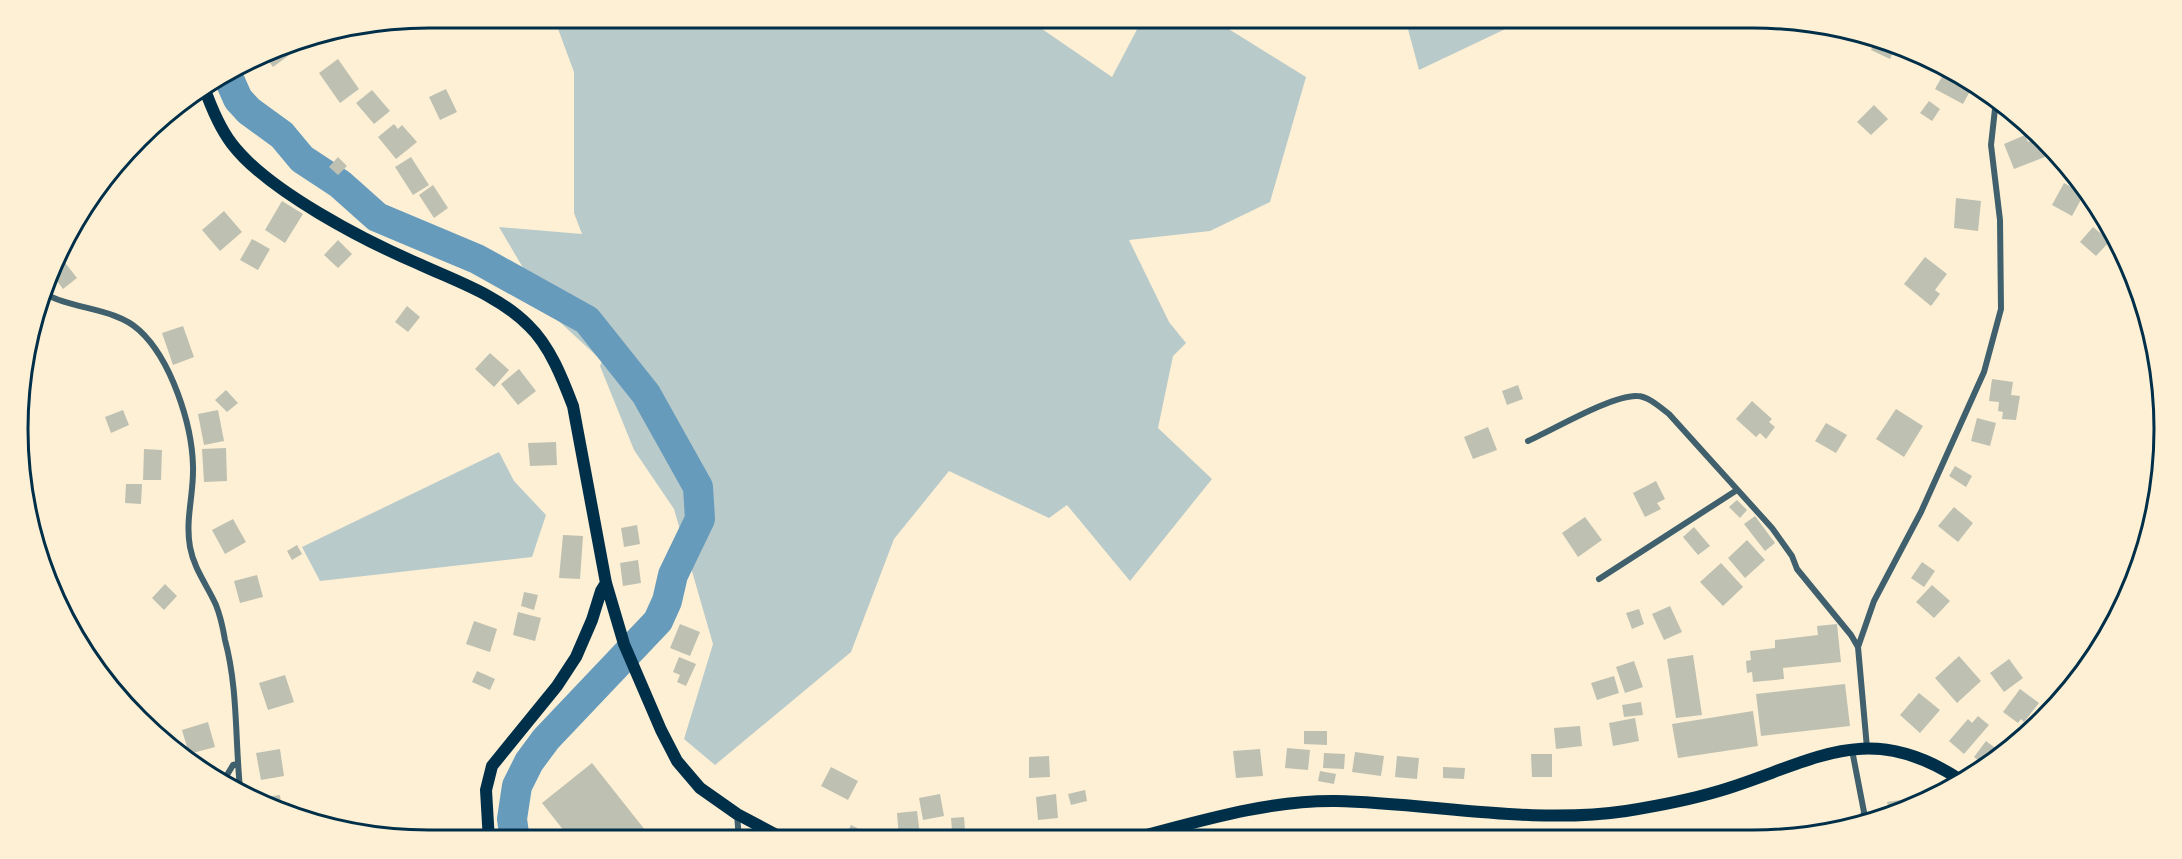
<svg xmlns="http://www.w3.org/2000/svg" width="2182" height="859" font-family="'PT Serif',serif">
<rect width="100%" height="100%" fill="#fdf0d5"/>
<path fill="#b9caca" d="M554,18h472l86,59 31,-59h68l95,59 -36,125 -60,29 -81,9 40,82 17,21 -13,13 -15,72 54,51 -82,102 -63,-76 -18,13 -100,-47 -55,68 -43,113 -136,113 -31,-26 29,-95 -39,-135 -40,-59 -34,-84 2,-5 -53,-49 -50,-85 83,7 -8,-21v-141z
M1405,18h113l-2,6 -97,46z
M499,452l15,29 32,34 -14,42 -212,24 -18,-34z"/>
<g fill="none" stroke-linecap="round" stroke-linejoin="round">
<path stroke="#669bbc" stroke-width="30" d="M226,72l12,27 11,12 33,24 20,24 38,25 37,33 100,42 110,61 59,74 52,93 2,32 -27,56 -6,26 -9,20 -112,118 -17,23 -12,24 -5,33 3,22"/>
</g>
<path fill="#bec0b2" d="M1876,38l20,7 -6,14 -19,-9z
M291,43l5,7 -23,17 -9,-12z
M338,59l21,30 -19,14 -21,-30z
M1947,68l27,16 -11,20 -28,-15z
M446,89l11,23 -17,8 -11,-23z
M372,90l18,21 -16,13 -18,-21z
M1929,101l11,8 -8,12 -12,-8z
M1874,105l14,14 -17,16 -14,-13z
M394,124l4,5 4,-4 15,17 -21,17 -18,-22z
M2025,135l3,7 12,-5 15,16 -41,16 -10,-25z
M338,157l9,9 -9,9 -9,-8z
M411,157l18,28 -16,10 -18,-28z
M2064,183l20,11 -12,22 -20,-11z
M433,185l15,23 -14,10 -15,-23z
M1956,198l25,3 -3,30 -24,-3z
M282,201l21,13 -18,29 -20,-13z
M224,211l18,21 -22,19 -18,-21z
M2101,215l11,18 -15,-14z
M2093,227l17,14 -14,15 -16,-14z
M252,239l18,10 -12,21 -18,-10z
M338,240l14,14 -14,14 -14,-13z
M59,255l18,23 -14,11 -12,-16z
M1925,257l22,17 -12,16 5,4 -9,12 -27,-22z
M407,306l13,11 -12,15 -13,-10z
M183,326l11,31 -21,8 -11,-32z
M490,353l19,17 -15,17 -19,-18z
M519,369l17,22 -18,14 -17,-21z
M1992,379l21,3 -2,13 9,1 -4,24 -14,-1 1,-7 -5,-1 1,-9 -10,-1z
M1518,385l5,14 -16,6 -5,-14z
M226,390l12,13 -11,9 -12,-12z
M1752,401l20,18 -3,3 6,5 -9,12 -6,-6 -4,4 -20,-18z
M1896,409l27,17 -19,31 -28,-18z
M123,410l6,15 -18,8 -6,-16z
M218,410l6,31 -20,4 -6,-31z
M1977,418l19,5 -6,23 -19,-5z
M1826,423l21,12 -11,18 -21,-12z
M1488,427l9,23 -24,9 -9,-22z
M556,442l1,23 -27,1 -2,-23z
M226,448l1,33 -23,1 -2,-33z
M144,449l18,1 -1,30h-18z
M1955,466l17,10 -6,11 -17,-11z
M1656,481l9,18 -8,4 4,6 -16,8 -12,-24z
M126,484h16l-1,20 -16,-1z
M1737,500l10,10 -7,8 -11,-11z
M1954,507l19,16 -15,19 -20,-16z
M1755,516l20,27 -10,8 -21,-27z
M1585,517l17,23 -24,17 -16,-24z
M233,519l13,23 -21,12 -13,-24z
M637,525l3,19 -16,3 -3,-19z
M1694,527l16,19 -12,9 -15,-18z
M563,535l20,1 -3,43 -21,-1z
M1747,540l18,20 -20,18 -17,-20z
M297,545l5,9 -10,6 -5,-9z
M638,560l3,23 -18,3 -3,-23z
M1922,562l13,9 -11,16 -13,-9z
M1721,563l22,24 -20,19 -23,-24z
M257,575l6,22 -23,6 -6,-22z
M165,584l12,12 -13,14 -12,-12z
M1932,585l18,16 -16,17 -18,-16z
M524,592l14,3 -4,15 -13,-4z
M1670,606l12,26 -18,8 -12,-26z
M1639,609l5,15 -12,5 -6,-16z
M518,612l23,6 -6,23 -22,-6z
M474,621l23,8 -7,23 -24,-8z
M680,624l20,8 -10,24 -20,-8z
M1837,624l4,38 -58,6 1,11 -31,3 -1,-10 -5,1 -1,-12 5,-1 -1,-9 25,-3v-8l43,-5 -1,-9z
M1693,655l9,60 -26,3 -9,-59z
M1959,656l22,25 -24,22 -22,-25z
M679,657l17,7 -10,22 -9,-4 3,-7 -7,-3z
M2009,659l14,19 -19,14 -14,-19z
M1634,661l9,26 -18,6 -9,-26z
M477,671l18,8 -5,11 -18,-8z
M285,675l9,27 -26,8 -9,-27z
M1614,676l5,17 -22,7 -6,-17z
M1845,684l5,42 -89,10 -5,-42z
M2020,689l19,14 -15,19 -3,-3 -3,4 -15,-11z
M1919,693l21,17 -20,23 -20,-18z
M2048,700l5,5 -16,19 -5,-4z
M1641,702l2,13 -19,2 -2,-12z
M1753,711l5,35 -80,12 -6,-34z
M1978,716l11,9 -25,29 -15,-13 19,-22 4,4z
M1635,718l4,23 -26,5 -4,-23z
M208,722l7,25 -26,7 -7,-24z
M1580,726l2,20 -26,3 -2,-21z
M2023,727l7,5 -20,15 -2,-2z
M1304,731h23v14l-23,-1z
M1986,741l16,12 -19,11 -9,-7z
M1287,748l23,2 -2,20 -23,-2z
M280,749l4,27 -23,4 -5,-27z
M1260,749l3,27 -27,2 -3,-27z
M1355,752l29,4 -3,20 -29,-4z
M1324,753l21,1 -1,15 -21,-1z
M1531,754h21v23h-20z
M1049,756l1,21 -21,1v-21z
M1397,756l22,2 -2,21 -22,-2z
M592,763l61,77 -81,1 -30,-38z
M831,767l27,14 -10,19 -27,-14z
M1443,767l22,1 -1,11 -21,-1z
M1320,771l16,3 -2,10 -16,-3z
M1085,790l2,11 -16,4 -3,-11z
M940,794l4,22 -21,4 -4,-22z
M1056,794l2,24 -20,2 -2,-23z
M280,795l2,16 -24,-13z
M1919,797l1,7 -10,6 -20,5 -3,-13z
M917,811l3,24 -21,3 -2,-25z
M964,817l1,12 -13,1 -1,-12z
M851,825l18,9 -3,6h-22z
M1192,832h10l-1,7h-9z"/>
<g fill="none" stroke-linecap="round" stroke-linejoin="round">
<path stroke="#3f606c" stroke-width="6" d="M42,292c29,18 72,15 97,38 32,29 53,94 54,136 1,28 -8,53 -3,81 4,22 17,38 26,58 4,10 7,23 9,35 13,48 10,99 15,148
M1528,441c25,-11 84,-46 109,-45 11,0 23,11 32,18l103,114 20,28 5,13 54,66 7,12 9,101
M1599,579l138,-89
M1858,647l16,-46 47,-89 63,-140 17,-63 -1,-89 -9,-75 5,-45
M1852,750l12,62 -2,10
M224,780l9,-15 4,-1
M737,814l2,26"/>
<path stroke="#003049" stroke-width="12" d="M204,87c7,20 15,40 28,57 36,47 133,97 187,120 39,18 79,31 110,62 21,20 34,54 44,80l33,177 18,61 37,86 16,31 23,27 37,26 49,26
M1131,839c66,-17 136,-39 205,-38 95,2 195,24 290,10 31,-5 63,-11 93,-20 93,-28 147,-73 240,-12
M489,841l-3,-51 6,-24 65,-80 19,-29 16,-37 9,-29 5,-8"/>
</g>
<path d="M0 0H2182V859H0ZM429 28H1753A401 401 0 0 1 2154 429V429A401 401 0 0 1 1753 830H429A401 401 0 0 1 28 429V429A401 401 0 0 1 429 28Z" fill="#fdf0d5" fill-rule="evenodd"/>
<path fill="none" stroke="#003049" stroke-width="3" d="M429 28H1753A401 401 0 0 1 2154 429V429A401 401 0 0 1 1753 830H429A401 401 0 0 1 28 429V429A401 401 0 0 1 429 28Z"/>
</svg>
